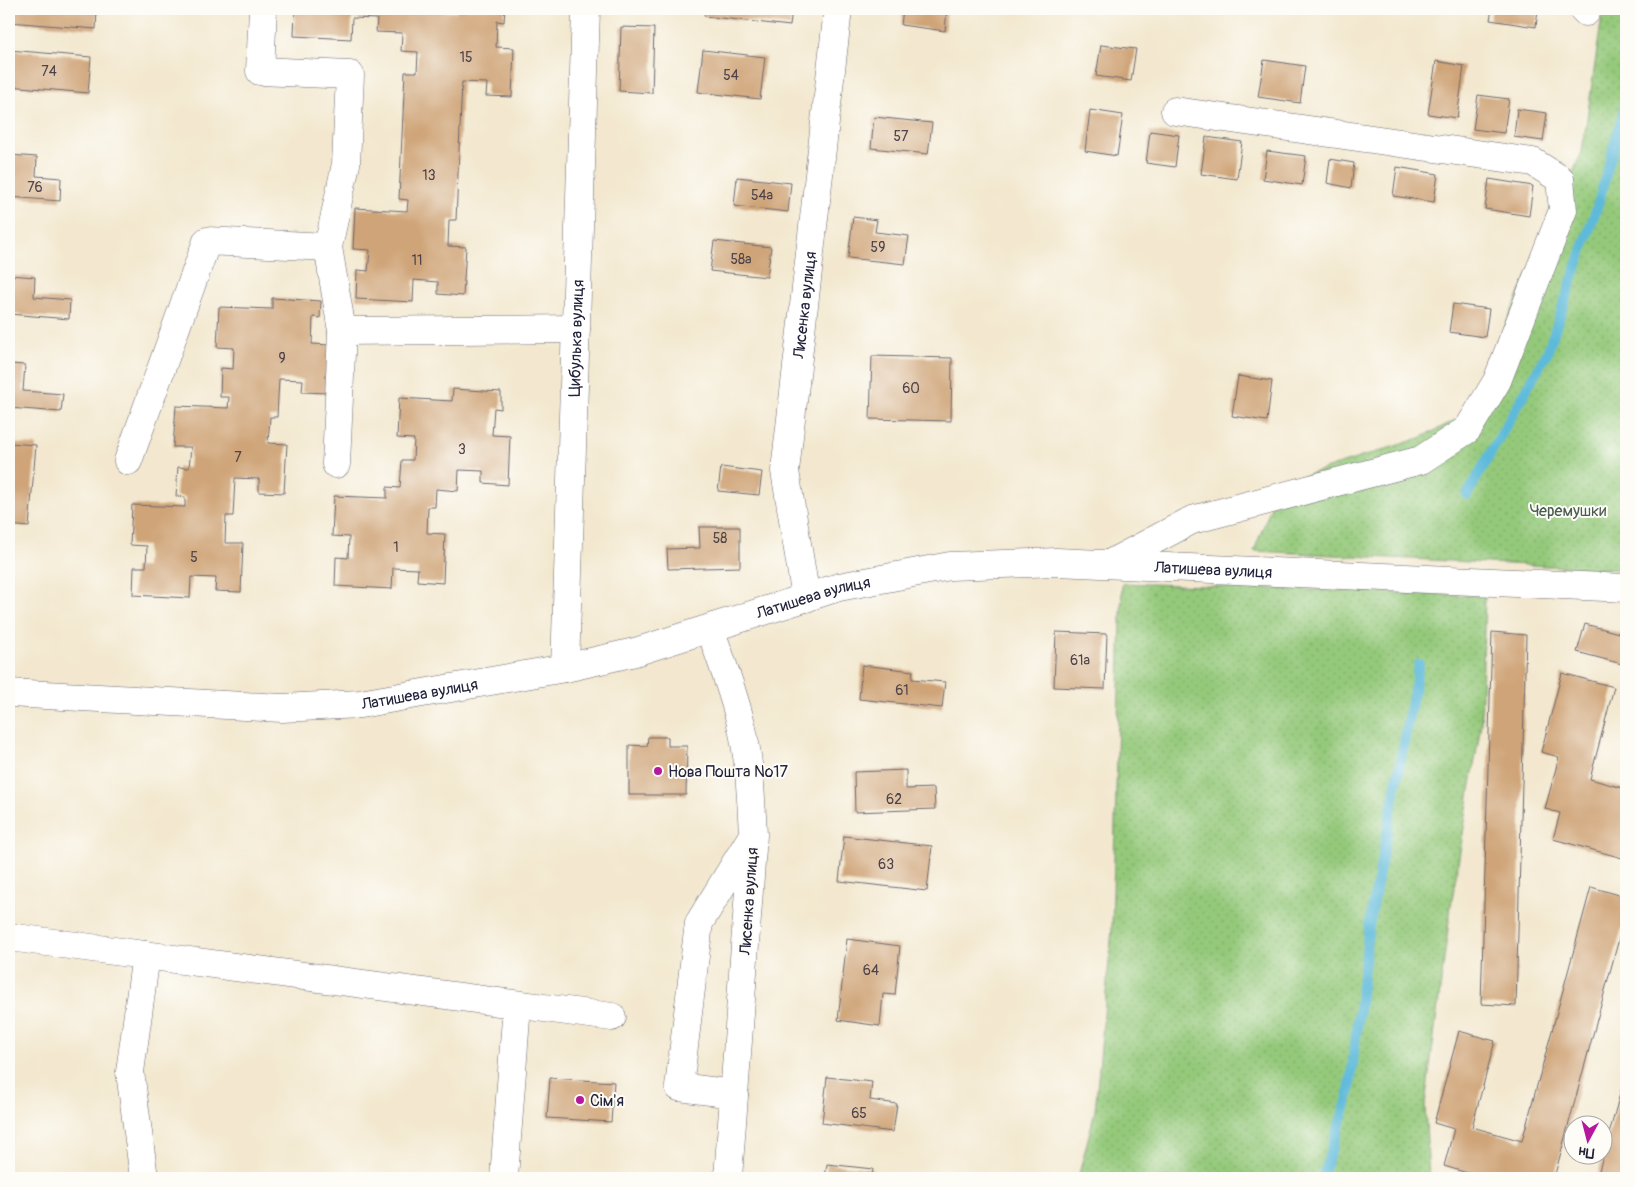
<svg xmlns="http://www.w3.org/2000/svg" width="1635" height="1187" font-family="Pangolin,sans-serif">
<defs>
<pattern id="green-dots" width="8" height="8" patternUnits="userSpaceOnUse" patternTransform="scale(1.25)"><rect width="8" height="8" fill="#94c97a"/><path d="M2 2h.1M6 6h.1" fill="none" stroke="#7fac6a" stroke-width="1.8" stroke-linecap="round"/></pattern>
</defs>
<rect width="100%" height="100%" fill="#fdfcf7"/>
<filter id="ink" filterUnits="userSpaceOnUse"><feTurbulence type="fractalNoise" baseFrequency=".02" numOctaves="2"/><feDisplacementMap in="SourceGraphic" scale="10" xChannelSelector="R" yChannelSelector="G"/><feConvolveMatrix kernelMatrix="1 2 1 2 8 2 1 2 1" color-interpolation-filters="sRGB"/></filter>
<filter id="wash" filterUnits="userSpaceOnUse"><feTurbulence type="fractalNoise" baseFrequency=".0096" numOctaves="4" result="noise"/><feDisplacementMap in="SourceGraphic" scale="20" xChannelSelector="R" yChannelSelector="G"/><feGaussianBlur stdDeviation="1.12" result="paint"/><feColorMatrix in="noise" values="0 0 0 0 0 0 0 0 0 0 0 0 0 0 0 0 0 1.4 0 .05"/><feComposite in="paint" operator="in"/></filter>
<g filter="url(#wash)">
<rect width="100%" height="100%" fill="#f3e8cf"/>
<path fill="url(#green-dots)" stroke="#5b765a" d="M1603,9h23v561l-372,-19 18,-47 19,-24 129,-42 46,-23 116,-263z
M1122,583l363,13 -4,128 -30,182 -26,199 4,73h-351l17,-67 17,-182z"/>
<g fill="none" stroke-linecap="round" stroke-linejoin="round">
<path stroke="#5dbadb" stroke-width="10" d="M1624,9l2,6
M1467,495l80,-142 51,-149 28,-102
M1322,1178l27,-83 20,-169 50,-262"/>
</g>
<g id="blocks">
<path fill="#cfa478" d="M9,9h88l-1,20 -87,-7z
M295,9h108l53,3v-3h49l-1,13 -7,-1 -1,26 18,1 -2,49 -26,-1 1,-13 -25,-1 -6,138h-7l-1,26 18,1 -3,49 -25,-2v-12l-24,-2 -1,22 -57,-3 1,-29 11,1 2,-21 -17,-1 2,-41 52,3 1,-11 -9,-1 6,-127h12l1,-20 -17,-1 1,-18 -26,-1 1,-13 -25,-1 -1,21 -57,-3z
M705,9h87l-2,17 -86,-10z
M903,9h44l-2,22 -44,-6z
M1492,9h46l-2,18 -46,-7z
M621,27l33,1 -2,65 -33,-2z
M1101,45l35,4 -5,32 -35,-5z
M9,50l82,7 -3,36 -79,-7z
M703,50l62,7 -5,42 -62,-7z
M1264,60l41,6 -5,37 -42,-6z
M1436,61l28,5 -7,52 -29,-4z
M1478,95l31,4 -5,34 -31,-4z
M1517,109l30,4 -4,28 -29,-4z
M1090,110l33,5 -6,41 -32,-5z
M874,117l58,6 -4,31 -57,-6z
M1150,131l29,4 -4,32 -29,-4z
M1206,137l36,5 -5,37 -36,-5z
M1267,151l39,5 -4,29 -39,-6z
M9,155l28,2 -1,19 25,2 -1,23 -51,-4z
M1330,159l24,4 -3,25 -24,-5z
M1397,167l41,7 -4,28 -41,-6z
M737,177l54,6 -3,29 -54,-6z
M1489,179l44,7 -4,30 -44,-7z
M853,217l24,3 -2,12 34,4 -4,28 -57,-6z
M714,241l57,6 -4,30 -57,-6z
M9,275l26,2 -1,20 36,3 -1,19 -60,-5z
M272,298l49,3 -1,17 -7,-1 -1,27 18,1 -2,48 -26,-1 1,-12 -24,-1 -2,38h-7l-2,26 19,1 -3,49 -25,-1v-13l-24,-1 -2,38h-7l-1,27h18l-2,49 -26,-1 1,-13 -25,-1 -1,21 -57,-3 1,-28h12l1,-21 -17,-1 2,-40 53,2v-10l-9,-1 2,-29 11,1 2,-21h-18l3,-41 52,2 1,-11h-9l1,-29 12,1 1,-21 -17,-1 2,-40 53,2z
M1453,304l36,5 -4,28 -36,-5z
M872,356l80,2 -1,63 -81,-2z
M9,364l16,1 -2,26 40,3 -2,18 -52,-4z
M1238,376l34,5 -5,40 -35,-5z
M453,389l48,3v17l-7,-1 -2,27 18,1 -2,49 -25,-2v-12l-24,-1 -1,21 -22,-2 -1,18h-7l-1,26 18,1 -2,49 -26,-2 1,-12 -25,-1 -1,21 -57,-3 1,-29 12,1 1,-21 -17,-1 2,-40 53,2v-11l13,1 2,-28h11l1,-21 -17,-1 2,-40 53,3z
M9,443l27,2 -7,82 -20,-2z
M721,467l41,5 -3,23 -41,-4z
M699,527h41v40l-72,2 -1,-20 33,-1z
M1585,624l41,11v30l-49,-13z
M1056,632l51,2 -2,55 -51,-2z
M1492,632l34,3 -10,371 -35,-2z
M862,665l51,6 -1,8 33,3 -3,26 -83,-9z
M1562,673l52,14 -24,92 36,10v70l-73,-20 7,-26 -15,-4 14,-52 -18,-5z
M648,737h20v9h19l-1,49h-57v-50l18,1z
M906,770v19l28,-1 1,21 -80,3 -1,-40z
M844,836l88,10 -5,45 -88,-10z
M1591,887l35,10v16l-72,265h-70l-40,-12 10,-37 -20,-6 25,-92 36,10 -23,86 50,14z
M847,939l53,7 -5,49 -12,-1 -3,32 -42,-6z
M1626,1072v106h-29z
M827,1077l45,5 -2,18 27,4 -4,28 -71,-9z
M550,1078l64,4 -3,40 -64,-4z
M827,1164l46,5 -1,7 5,2h-52z"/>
</g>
</g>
<g filter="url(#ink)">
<use href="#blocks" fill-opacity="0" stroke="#6b676f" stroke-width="1"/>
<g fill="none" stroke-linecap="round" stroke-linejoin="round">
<g stroke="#6b676f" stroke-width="29">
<g id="minor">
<path d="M263,9l-3,62 90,4 -4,89 -18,83 14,84 -6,133"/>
<path d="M1583,9l3,3"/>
<path d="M342,331l234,-2"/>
<path d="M128,461l79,-220 121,6"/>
<path d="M1109,564l83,-44 229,-60 47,-31 29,-48 66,-171 -3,-31 -27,-17 -358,-51"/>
<path id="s1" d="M806,598l-21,-127 53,-462"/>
<path d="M710,629c12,33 24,65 32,99 8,35 9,71 11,107l-25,343"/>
<path id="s2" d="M565,668l21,-659"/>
<path id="s3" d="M9,693l273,15 78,-4 205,-36 70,-16 204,-65 111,-21 107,-4 569,26"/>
<path d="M9,937l603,80"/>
<path d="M734,1094l-55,-7 20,-164 52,-85"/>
<path d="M144,1178l-14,-106 16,-117"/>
<path d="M504,1178l13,-173"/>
</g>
</g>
<use href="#minor" stroke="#fff" stroke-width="28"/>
</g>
</g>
<g fill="#b5179e" stroke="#fdfcf7" stroke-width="2">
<circle cx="658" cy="771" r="5"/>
<circle cx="580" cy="1100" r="5"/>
</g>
<g text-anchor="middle" stroke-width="4" stroke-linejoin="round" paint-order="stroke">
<g font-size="14" fill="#4d424a">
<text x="466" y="62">15</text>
<text x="49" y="76">74</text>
<text x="731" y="80">54</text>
<text x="901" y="141">57</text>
<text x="429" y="180">13</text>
<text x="35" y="192">76</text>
<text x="762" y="200">54а</text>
<text x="878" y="252">59</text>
<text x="741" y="264">58а</text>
<text x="417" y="265">11</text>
<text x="282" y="363">9</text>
<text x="911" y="393">60</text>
<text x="462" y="454">3</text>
<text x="238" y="462">7</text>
<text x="720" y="543">58</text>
<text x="396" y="552">1</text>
<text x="194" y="562">5</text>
<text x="1080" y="665">61а</text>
<text x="902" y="695">61</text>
<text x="894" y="804">62</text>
<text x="886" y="869">63</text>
<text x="871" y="975">64</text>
<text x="859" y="1118">65</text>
</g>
<g font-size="16" fill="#22223b" stroke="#fdfcf7">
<text dy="6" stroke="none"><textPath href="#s1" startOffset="296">Лисенка вулиця</textPath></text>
<text dy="6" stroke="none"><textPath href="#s2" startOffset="330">Цибулька вулиця</textPath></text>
<text dy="6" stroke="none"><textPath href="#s3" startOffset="1222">Латишева вулиця</textPath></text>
<text dy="6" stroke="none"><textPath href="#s3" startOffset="818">Латишева вулиця</textPath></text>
<text dy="6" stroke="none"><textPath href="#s3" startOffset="412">Латишева вулиця</textPath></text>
<text transform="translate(748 901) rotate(-86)" y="6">Лисенка вулиця</text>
</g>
<g font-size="16" fill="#4a5c51" stroke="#fdfcf7">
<text x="1568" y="516">Черемушки</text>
</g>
<g font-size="16" fill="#22223b" stroke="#fdfcf7" text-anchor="start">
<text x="668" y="777">Нова Пошта №17</text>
<text x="590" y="1106">Сім'я</text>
</g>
</g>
<rect width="1635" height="1187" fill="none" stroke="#fdfcf7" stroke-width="30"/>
<g transform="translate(1588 1140) rotate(187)"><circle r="24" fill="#fdfcf7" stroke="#a5a5ac"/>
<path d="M0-4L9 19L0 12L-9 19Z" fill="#b5179e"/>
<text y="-8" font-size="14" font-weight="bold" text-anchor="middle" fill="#22223b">Пн</text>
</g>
</svg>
